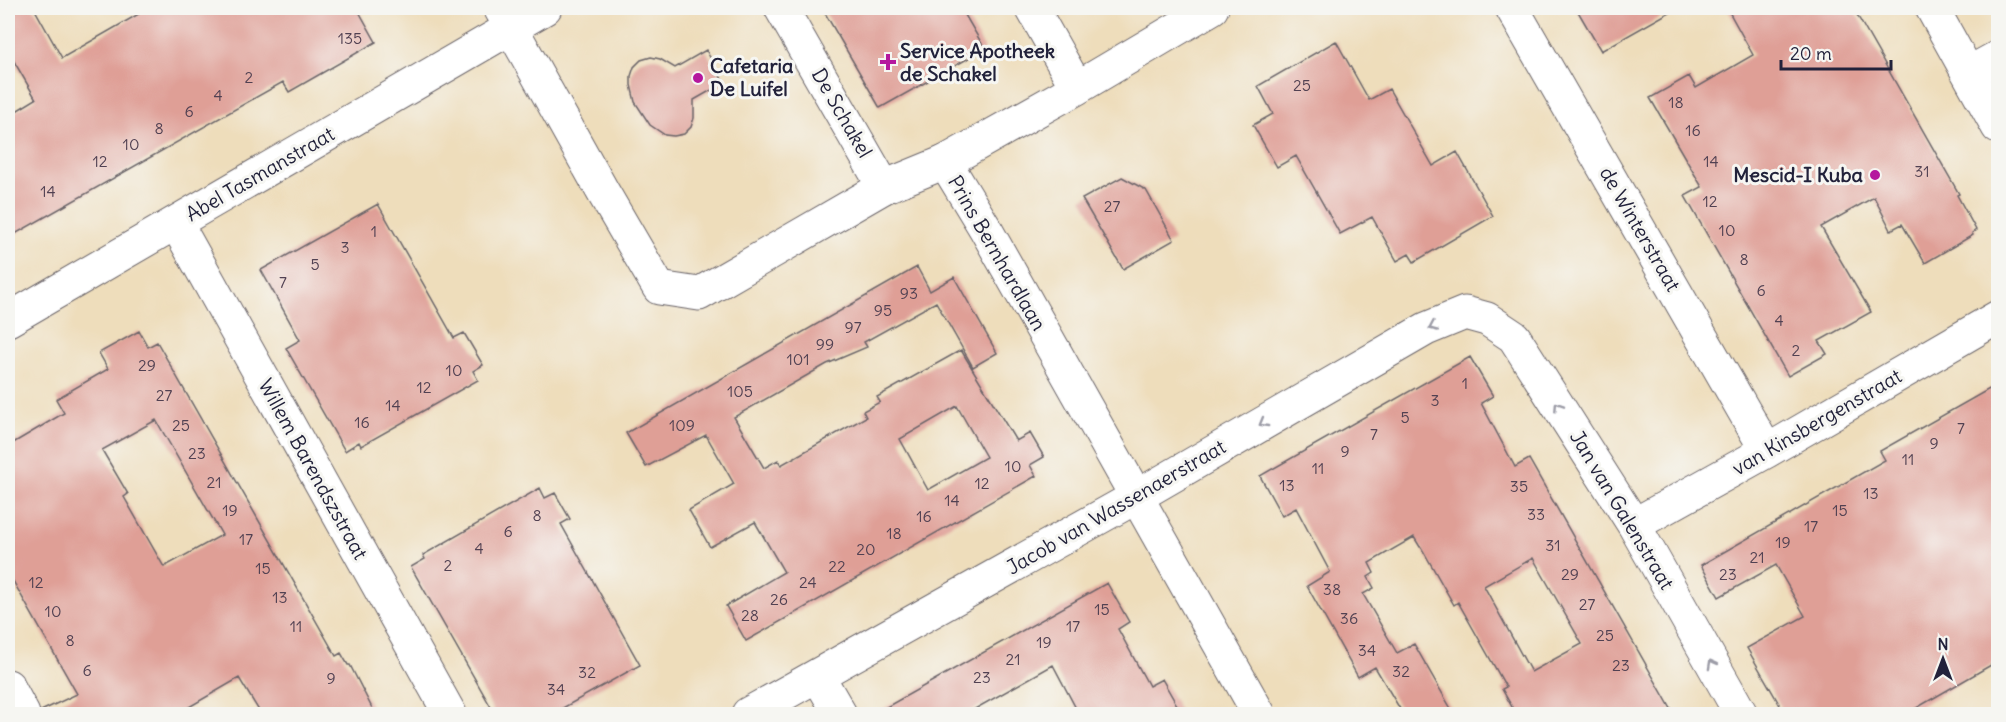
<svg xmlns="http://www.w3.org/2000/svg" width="2006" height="722" font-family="Delius,sans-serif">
<rect width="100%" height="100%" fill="#f6f6f2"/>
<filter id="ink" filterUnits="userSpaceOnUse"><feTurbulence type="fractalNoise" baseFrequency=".0167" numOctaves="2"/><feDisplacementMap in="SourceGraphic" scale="12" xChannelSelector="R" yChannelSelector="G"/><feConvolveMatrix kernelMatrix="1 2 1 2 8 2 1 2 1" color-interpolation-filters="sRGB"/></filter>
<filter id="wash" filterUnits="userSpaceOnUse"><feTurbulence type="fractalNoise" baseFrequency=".008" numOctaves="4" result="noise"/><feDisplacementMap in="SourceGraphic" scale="24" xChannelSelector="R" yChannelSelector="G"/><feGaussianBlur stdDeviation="1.35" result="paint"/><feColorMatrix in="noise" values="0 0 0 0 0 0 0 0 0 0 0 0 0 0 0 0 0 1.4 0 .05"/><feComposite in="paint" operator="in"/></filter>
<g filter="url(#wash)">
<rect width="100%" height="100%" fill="#edb"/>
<g id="blocks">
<path fill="#df9f96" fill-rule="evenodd" d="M8,8h26l28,50 87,-50h208l19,34 -87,50 -6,-10 -275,156v-122l28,-17 -28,-48z
M822,8h139l24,41 -105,59z
M1576,8h101l-76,43z
M1727,8h126l106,186 -2,1 19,35 -4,3 1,2 -48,28 -23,-39 -11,6 -17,-33 -53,30 50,85 -52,29 8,13 -39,22 -103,-180 17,-9 -52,-89 39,-22 7,12 57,-33z
M1336,41l33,59 20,-11 44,77 24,-14 36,64 -79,46 -5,-8 -12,7 -25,-44 -32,17 -44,-78 -19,11 -24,-42 20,-11 -15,-28z
M706,50l18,33 -30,17v18l-3,9 -7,7 -10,2 -9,-1 -15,-10 -15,-23 -4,-17v-9l3,-9 7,-7 10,-3 9,2 15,9z
M1122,177l24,13 28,50 -51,29 -41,-70z
M378,204l76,134 10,-5 19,32 -10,6 5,9 -117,66 -2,-4 -14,9 -59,-103 14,-8 -39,-70z
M917,267l13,24 24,-14 43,76 -24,14 -37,-65 -72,40 3,5 -40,17 -93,53 30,51 14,-8 3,5 85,-48 -3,-6 17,-9 -3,-5 84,-47 55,91 14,-8 14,24 -14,8 6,11 -290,165 -20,-35 58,-34 -29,-50 -45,25 -21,-37 45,-26 -28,-49 -60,32 -20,-34zM957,406l29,51 -58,33 -28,-51z
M139,331l9,16 9,-5 179,314 5,-3 7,12h2l25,49h-114l-22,-36 -62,36h-135l-1,-3 36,-17 -69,-122v-126l56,-33 -8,-14 52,-30 -9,-16zM156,420l66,115 -58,32 -40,-70 4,-3 -26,-44z
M1470,357l23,39 -12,7 34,64 14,-8 145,255h-158l-14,-25 4,-2 -48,-85 -4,3 -33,-58h-1l-6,-10 -45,26 5,10 -6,4 6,11 -11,6 34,59 17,-9 40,70h-51l-28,-47 -17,10 -51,-91 23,-14 -34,-64 -14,8 -22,-40zM1533,558l49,86 -51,28 -47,-86z
M1998,384v277l-92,53h-121l-38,-66 58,-32 -29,-51 -57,32 -18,-32 184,-105 -5,-9z
M540,488l5,10 10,-5 15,26 -9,5 79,141 -88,49h-57l-84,-147 14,-8 -2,-4z
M1107,583l22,39 -11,7 31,57 13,-7 20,35h-103l-26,-49 -87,49h-92z"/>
</g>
</g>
<g filter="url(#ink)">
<use href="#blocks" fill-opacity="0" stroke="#696368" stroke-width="1.5"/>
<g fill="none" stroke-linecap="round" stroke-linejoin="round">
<g stroke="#696368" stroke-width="35">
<path id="street" d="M781,8l103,179
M1032,8l45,80
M1512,8l255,443
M1932,8l66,119
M1969,73l29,-16
M945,162l132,-74 135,-80
M176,223l274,491
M8,320l537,-312
M1634,525l133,-74 231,-134
M818,676l22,38
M8,686l15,28
M748,714l388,-217 290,-168 39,-16 22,6 27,18 120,188 107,189"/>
</g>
<g stroke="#696368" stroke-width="35">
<path id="secondary" d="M500,8l103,184 56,96 40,6 185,-107 61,-25 40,66 274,486"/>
</g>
<use href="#street" stroke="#fff" stroke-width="33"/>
<use href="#secondary" stroke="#fff" stroke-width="33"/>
</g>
<defs><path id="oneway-chevron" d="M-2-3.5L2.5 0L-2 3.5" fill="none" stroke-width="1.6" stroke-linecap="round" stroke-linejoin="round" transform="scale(1.5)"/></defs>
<g stroke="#9c9ca7">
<use href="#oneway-chevron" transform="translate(1433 327) rotate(156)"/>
<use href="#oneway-chevron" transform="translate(1558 406) rotate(-123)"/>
<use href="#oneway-chevron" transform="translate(1263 423) rotate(150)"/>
<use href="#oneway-chevron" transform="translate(1712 664) rotate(-119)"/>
</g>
</g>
<g fill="#b5179e" stroke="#f6f6f2" stroke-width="2">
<path d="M885 53h6v6h6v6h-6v6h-6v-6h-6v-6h6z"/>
<circle cx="698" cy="78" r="6"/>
<circle cx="1875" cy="175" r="6"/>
</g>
<g text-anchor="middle" stroke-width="6" stroke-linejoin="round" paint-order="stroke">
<g font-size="16" fill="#514152">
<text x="350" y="44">135</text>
<text x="249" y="83">2</text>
<text x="1302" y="91">25</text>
<text x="218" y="101">4</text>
<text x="1676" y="108">18</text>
<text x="189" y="117">6</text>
<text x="159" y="134">8</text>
<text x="1693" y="136">16</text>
<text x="131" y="150">10</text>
<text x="100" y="167">12</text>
<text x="1711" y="167">14</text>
<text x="1922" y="177">31</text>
<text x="48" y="197">14</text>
<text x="1710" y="207">12</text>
<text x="1112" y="212">27</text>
<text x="1727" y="236">10</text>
<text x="374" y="237">1</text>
<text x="345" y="253">3</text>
<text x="1744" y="265">8</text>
<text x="315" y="270">5</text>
<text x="283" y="288">7</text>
<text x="1761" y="296">6</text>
<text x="909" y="299">93</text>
<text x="883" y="316">95</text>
<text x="1779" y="326">4</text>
<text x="853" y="333">97</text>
<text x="825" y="350">99</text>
<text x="1796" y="356">2</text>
<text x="798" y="365">101</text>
<text x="147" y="371">29</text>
<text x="454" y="376">10</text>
<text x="1465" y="389">1</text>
<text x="424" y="393">12</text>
<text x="740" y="397">105</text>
<text x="164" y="401">27</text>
<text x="1435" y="406">3</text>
<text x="393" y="411">14</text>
<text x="1405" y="423">5</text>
<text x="362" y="428">16</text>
<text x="181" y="431">25</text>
<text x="682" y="431">109</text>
<text x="1961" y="434">7</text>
<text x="1374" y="440">7</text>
<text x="1934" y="449">9</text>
<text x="1345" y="457">9</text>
<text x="197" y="459">23</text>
<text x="1908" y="465">11</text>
<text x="1013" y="472">10</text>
<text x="1318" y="474">11</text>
<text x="214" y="488">21</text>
<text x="982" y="489">12</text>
<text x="1287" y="491">13</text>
<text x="1519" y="492">35</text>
<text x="1871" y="499">13</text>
<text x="952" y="506">14</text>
<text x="230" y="516">19</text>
<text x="1840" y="516">15</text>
<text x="1536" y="520">33</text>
<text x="537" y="521">8</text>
<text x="924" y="522">16</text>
<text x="1811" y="532">17</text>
<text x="508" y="537">6</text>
<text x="894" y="539">18</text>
<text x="246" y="545">17</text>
<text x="1783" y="548">19</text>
<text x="1553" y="551">31</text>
<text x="479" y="554">4</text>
<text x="866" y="555">20</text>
<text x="1757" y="563">21</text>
<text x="448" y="571">2</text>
<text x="837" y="572">22</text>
<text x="263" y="574">15</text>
<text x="1570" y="580">29</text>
<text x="1728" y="580">23</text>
<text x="36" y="588">12</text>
<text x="808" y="588">24</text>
<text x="1332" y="595">38</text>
<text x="280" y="603">13</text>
<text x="779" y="605">26</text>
<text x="1587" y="610">27</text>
<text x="1102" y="615">15</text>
<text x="53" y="617">10</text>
<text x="750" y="621">28</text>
<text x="1349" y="624">36</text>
<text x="296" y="632">11</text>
<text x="1073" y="632">17</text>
<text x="1605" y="641">25</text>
<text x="70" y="646">8</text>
<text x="1044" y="648">19</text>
<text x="1367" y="656">34</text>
<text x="1013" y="665">21</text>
<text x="1621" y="671">23</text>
<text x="87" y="676">6</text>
<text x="1401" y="677">32</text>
<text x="587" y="678">32</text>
<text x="982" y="683">23</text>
<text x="331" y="684">9</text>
<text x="556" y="695">34</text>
</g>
<g font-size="20" font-weight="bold" fill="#22223b" stroke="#f6f6f2" text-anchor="start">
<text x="900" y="58">Service Apotheek<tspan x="900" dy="23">de Schakel</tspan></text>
<text x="710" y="73">Cafetaria<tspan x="710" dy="23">De Luifel</tspan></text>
<text x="1863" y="182" text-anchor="end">Mescid-I Kuba</text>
</g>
<g font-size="20" fill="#22223b" stroke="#f6f6f2">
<text transform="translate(842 113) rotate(60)" y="7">De Schakel</text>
<text transform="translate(260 174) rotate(-30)" y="7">Abel Tasmanstraat</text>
<text transform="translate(1640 229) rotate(60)" y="7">de Winterstraat</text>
<text transform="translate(997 253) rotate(60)" y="7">Prins Bernhardlaan</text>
<text transform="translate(1817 422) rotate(-30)" y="7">van Kinsbergenstraat</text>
<text transform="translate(313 469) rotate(61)" y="7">Willem Barendszstraat</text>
<text transform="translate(1116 507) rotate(-30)" y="7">Jacob van Wassenaerstraat</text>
<text transform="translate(1622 510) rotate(59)" y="7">Jan van Galenstraat</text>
</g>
</g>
<rect width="2006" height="722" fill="none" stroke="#f6f6f2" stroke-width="30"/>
<g transform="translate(1943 659)" stroke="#f6f6f2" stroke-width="4.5" paint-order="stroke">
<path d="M0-4.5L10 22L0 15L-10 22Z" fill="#22223b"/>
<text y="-9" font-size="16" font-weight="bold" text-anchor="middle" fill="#22223b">N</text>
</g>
<path d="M1781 60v9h110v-9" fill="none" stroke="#22223b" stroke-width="3"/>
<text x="1790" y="60" font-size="18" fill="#22223b" stroke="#f6f6f2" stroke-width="4.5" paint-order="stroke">20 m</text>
</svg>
